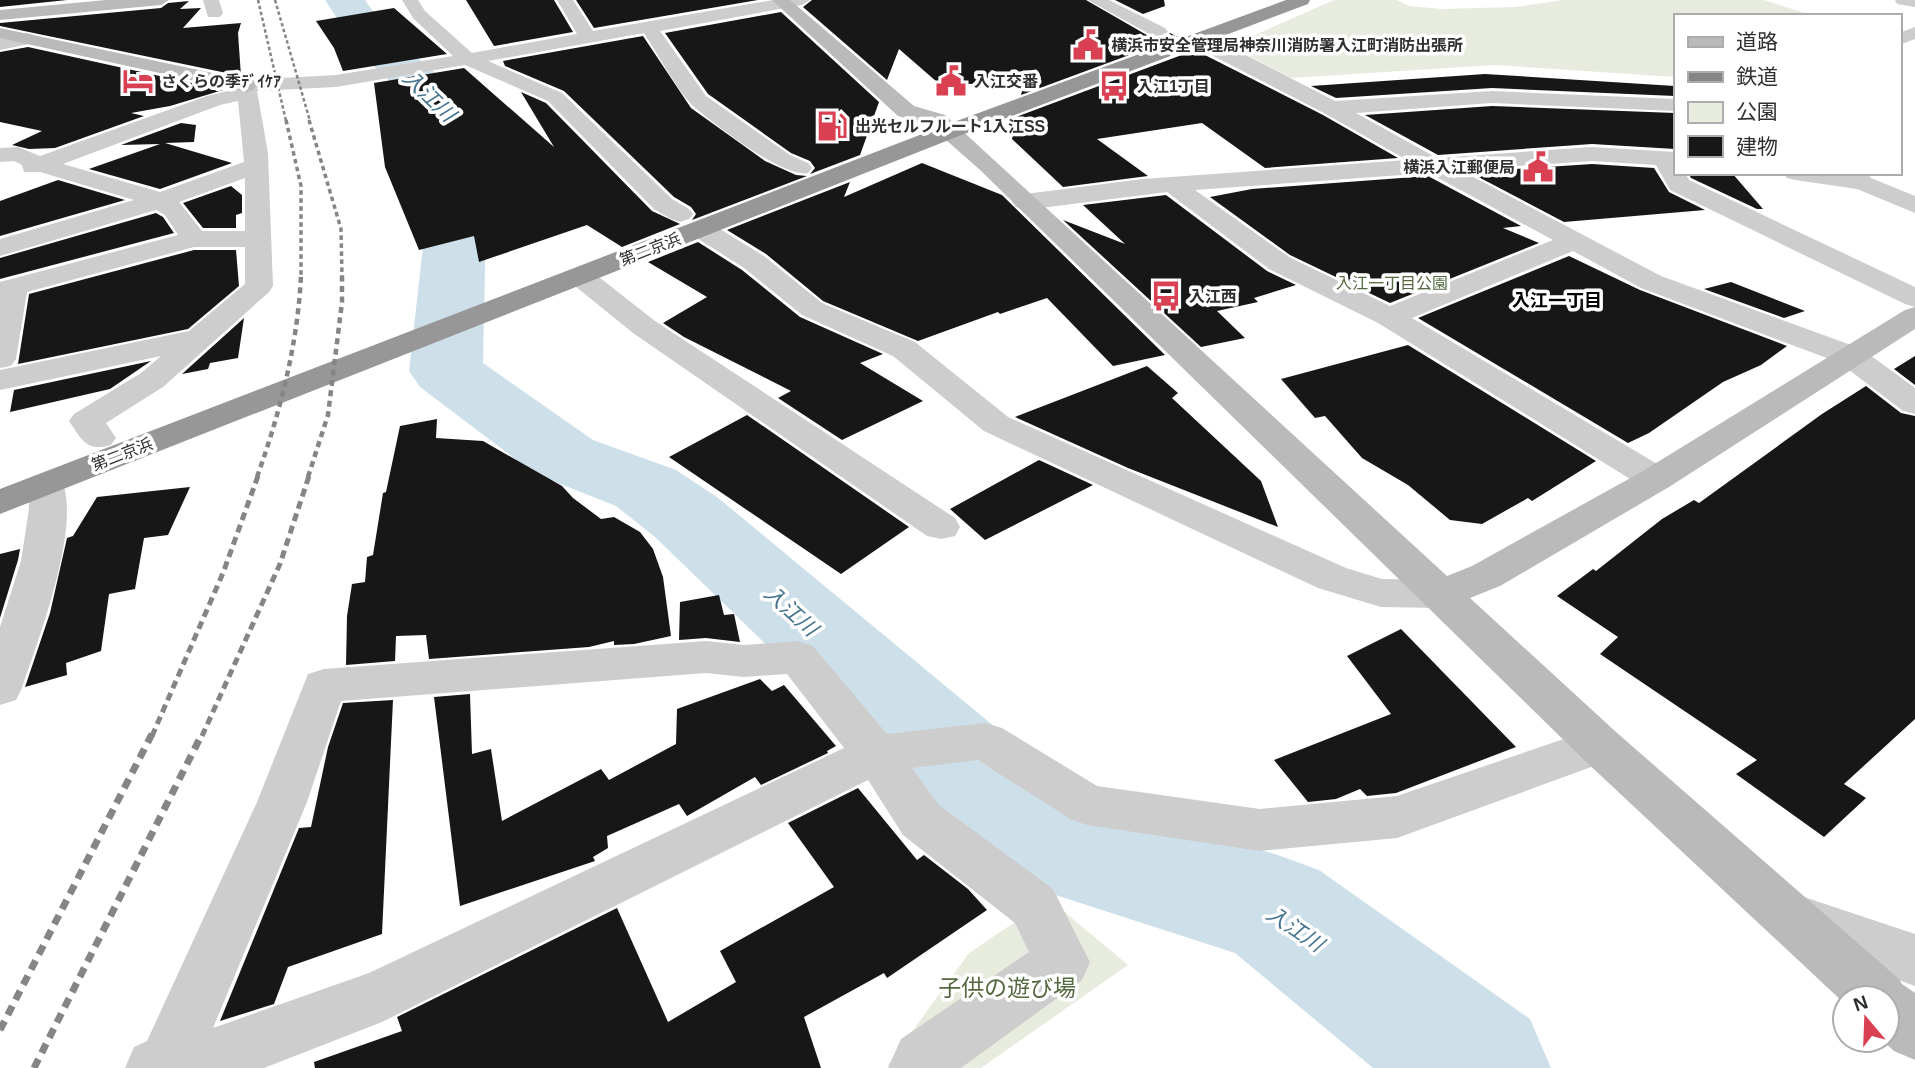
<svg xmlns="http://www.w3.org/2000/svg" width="1915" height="1068" font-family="Arial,'Noto Sans JP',sans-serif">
<rect width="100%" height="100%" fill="#fff"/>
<path fill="#e7ecdf" d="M1334,0h63l12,6 32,3 74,-2 48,-7h201l50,16h-139v61l-180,-12 -204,13 -61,-32z
M1049,899l79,66 -147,103 -94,-2 82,-113z"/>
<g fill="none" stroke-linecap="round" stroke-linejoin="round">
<path fill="#cde0ea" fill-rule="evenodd" d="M325,0h40l26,36 47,39 50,54 -5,234 110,77 83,30 41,27 370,306 188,51 44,16 211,149 21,49h-178l-138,-115 -226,-73 -354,-343 -39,-31 -81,-32 -115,-87 -11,-16 27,-240 -32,-36 -43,-41z"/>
</g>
<path fill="#171717" d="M0,0h67l-67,7z
M466,0h88l19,32 -79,14z
M576,0h182l-164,28z
M812,0h274l66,38 8,1 10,-6 8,4 -157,58 2,-8 -86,-5 -38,-33 -12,31 -84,-73z
M1115,0h49l1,6 -22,8z
M189,1l-9,8 21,-1 -18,20 58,-5 -3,10 3,43 -241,-50v-3l161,-15 7,-5z
M394,8l53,46 -104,17 -9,-23 -18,-27z
M781,12l98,90 -19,53 -50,19 5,-6 -5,-7 -19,-8 -83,-59 -43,-61z
M643,36l48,72 74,53 31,14 11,1 -115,44 4,-6 -5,-7 -17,-10 -110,-106 -59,-25 -2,-5z
M28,47l195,43 -53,16 -39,7 13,3 -89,32 -26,1 -17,-4 30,-14 -42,-9v-70z
M1195,50l128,65 75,43 -133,10 -63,-45 -105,16 51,37 -85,11 -51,-48 4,-22z
M464,68l90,79 -33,-55 25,11 106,108 28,13 -58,23 -35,-22 -108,37 -5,-26 -55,14 -34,-83 -11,-84z
M1485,74l190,12v10l-183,-8 -156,10 -25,-12z
M1492,106l183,7v36l-83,-5 -154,11 -73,-40z
M181,123l15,2 -2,17 -29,1 67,20 -72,26 -71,-20 71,-25 -39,1z
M922,163l80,32 163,160 -52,11 -66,-68 -47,16 -2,-2 -80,29 -95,-40 -57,-47 -39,-24 123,-48 -6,15z
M1592,164l62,4 15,24 36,18 -141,12 -95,-50z
M1688,173h44l31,36h-6l-66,-31z
M1428,176l93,50 -18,2 36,15 -149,60 -100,-48 -80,-58 42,-8z
M58,180l67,20 -125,36v-35z
M231,186l11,9v18l-6,2v13h-33l-20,-25z
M1166,195l101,76 29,14 -42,13 4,4 -41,9 28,27 -44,9 -138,-127 62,24 -42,-39z
M156,213l7,4 11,16 -174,46v-21z
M698,242l44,28 58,47 83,37 -23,9 63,38 -81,39 -64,-42 13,-7 -107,-54 -21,-14 44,-26 -59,-35z
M194,250h42l3,36 -51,43 -170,35 11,-70z
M1569,256l71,34 147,56 -26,19 -38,17 -74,51 -21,10 -210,-125z
M1731,282l74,29 -21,7 -80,-29z
M244,318l-6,40 -28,5 -2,6 -26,5z
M1408,345l188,116 -64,40 -4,-3 -46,26 -32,-4 -42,-35 -46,-27 -37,-42 -10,2 -34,-39z
M1915,356v29l-21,-16z
M151,361l-41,28 -100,23 4,-22z
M1147,366l31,27 -6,5 89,83 17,46 -150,-59 -113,-51z
M1866,386l35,27 14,3v303l-71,65 22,14 -42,39 -88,-63 21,-14 -157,-106 18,-17 -61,-41 36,-27 3,2 66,-52 32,-19 5,3 123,-89z
M747,415l162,112 -68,47 -172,-117z
M437,419l-1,19 47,3 79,45 11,12 28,21 13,-2 26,15 13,17 10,28 8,59 -37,8 -20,1v-4l-25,6 -160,12 -3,-24 -30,1 -1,25 -49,4 1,-49 5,-32 13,-2 2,-25 6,-2 10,-62 3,-1 14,-66z
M1039,460l54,25 -108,55 -35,-31z
M190,487l-22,48 -24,3 -9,51 -26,5 -8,57 -35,12 1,12 -42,12 25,-74 17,-75 6,-2 24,-39z
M20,549l-2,11 -18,58v-64z
M719,595l5,20 10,-1 6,28 -34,-4 -27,2 1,-38z
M1401,629l115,118 -120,46 -29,3 -7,-7 -24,10 -28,3 -34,-42 117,-46 -44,-58z
M760,679l12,12 12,-6 52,61 -9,5 1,2 -67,32 -6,-8 -68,39 -8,-12 -72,32 1,12 -15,9 2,4 -135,45 -26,-209 36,-3 2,60 19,-5 11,72 99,-52 8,11 67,-36 1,-35z
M393,700l-11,234 -94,33 -14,37 -54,17 79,-193 12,-1 17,-80 15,-44z
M858,788l59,72 7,-5 44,34 19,21 -100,68 -3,-5 -80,44 17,51h-506l-1,-6 88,-31 -5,-14 220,-109 51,114 68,-40 -16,-31 114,-64 -46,-64z"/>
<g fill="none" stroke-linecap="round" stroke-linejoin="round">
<path fill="#cdcdcd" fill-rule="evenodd" d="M203,0h16l4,13 -3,4h-12z
M402,0h16l7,11 47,42 105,-19 -20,-34h16l20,31 180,-31h37l-8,5 -142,26 46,65 84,59 18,8 4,5 -4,5c-24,6 -95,-50 -115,-67 -16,-16 -36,-53 -49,-73l-156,28 74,32 110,106 17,10 4,5 -4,5 -9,3 -9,-3 -17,-10 -106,-108 -83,-36 -129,22 -79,4 11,62 5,133 -4,6 -106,95 -57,36 10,15 -5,7c-25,7 -29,-5 -42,-24l5,-7 67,-41 20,-17 -161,34v-20l189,-39 56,-47v-37h-51l-167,45 -11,67 -5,7 -11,2v-86l178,-47 -13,-20 -9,-5 -156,46v-17l134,-39 -94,-28h-16l-2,-7 -8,-4 -14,1v-14l18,-1 22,9 167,-60 29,-7 3,-7 7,-2 90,-5 117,-19 -40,-38zM238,101l6,61 -84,30 -97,-28 157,-59zM245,178v53h-43l-23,-29z
M1088,0h21l56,28 3,4 -9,5 -6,-1z
M1895,0h20v7l-18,-3z
M1915,27v12l-16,6v-12z
M27,33l7,2 2,4 -2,4 -34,7v-12z
M1197,34l35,14 103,53 157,-10 183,8v12l-183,-8 -136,10 81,45 155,-11 83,5v21h10l4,7 226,107v20l-10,-3 -235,-114 -14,-25 -64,-4 -132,9 201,106 201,73 53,39v26l-12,-3 -63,-48 -199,-75 -68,-37 -161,67 257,153 5,8 -5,8 -13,3 -13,-3 -265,-164 -109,-54 -102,-77 -142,18 -9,-3 -4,-5 4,-5 9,-3 118,-15 264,-19 -83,-47 -134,-69 -2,-4 2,-4zM1429,173l124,67 -163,66 -101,-49 -94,-67z
M1783,173h85l3,5 44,18v17l-58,-24 -62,-9 -8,-2z
M701,221l9,2 54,33 58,47 93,39 93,75 338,151 36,11 58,1 14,4 6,10 -6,10 -14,4 -59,-1 -63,-19 -334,-157 -91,-75 -91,-41 -58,-47 -52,-33 -4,-6 4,-6z
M580,268l10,2 65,51 300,197 5,9 -5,9 -14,3 -14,-3 -294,-203 -63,-51 -4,-6 4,-6z
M46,473l13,3c27,40 -22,168 -37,212l-6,12 -16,5v-78l21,-66 8,-52 -1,-25 5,-8z
M706,641l38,4 54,-4 15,5 74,88 98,-11 17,5 95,58 163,23 137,-13 202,-69 17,5 7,13 -7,13 -219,80 -137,13 -173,-26 -17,-6 -92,-59 -66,8 27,37 114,84 37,73 -8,18 -121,88h-73l13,-29 128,-87 -14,-29 -112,-88 -35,-55 -486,242 -118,46h-139l9,-21 13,-6 110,-239 51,-128 16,-5zM706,673l38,4 43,-3 57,74 -475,225 -156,55 94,-226 34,-101z
M1804,897l111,37v52l-130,-47 -8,-17 8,-17z"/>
<path fill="#bababa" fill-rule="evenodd" d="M106,0h63l-8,5 -161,15v-10z
M772,0h18l124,106 31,9 502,461 25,-10 171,-95 262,-161 10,-3v22l-246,158 -169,99 -30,12 146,134 283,247 3,5 13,9v67l-21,-9 -12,-11h5v-42h-42v6l-263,-246 -603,-589 -50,-44 -31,-9z
M0,28l246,52 7,2 3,4 -3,4 -7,2 -246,-54z"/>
<path fill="#979797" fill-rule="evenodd" d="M1286,0h24l-2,4 -349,132 -959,378v-25l943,-363z"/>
<path stroke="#858585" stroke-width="2.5" stroke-dasharray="3.5 2.5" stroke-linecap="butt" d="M258,0l28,121
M275,0l35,121"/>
<path stroke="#858585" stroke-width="3.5" stroke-dasharray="4.5 3.5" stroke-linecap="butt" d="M286,120l15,66v91
M309,120l32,109 1,48"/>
<path stroke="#858585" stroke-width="4.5" stroke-dasharray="6 4.5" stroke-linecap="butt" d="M257,477c23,-64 41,-134 44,-202
M308,477l20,-62 14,-113v-27"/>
<path stroke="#858585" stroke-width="5" stroke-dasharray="8 5" stroke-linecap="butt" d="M152,736l71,-163 35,-97
M202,736l78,-172 29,-88"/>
<path stroke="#858585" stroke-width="7" stroke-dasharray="10 7" stroke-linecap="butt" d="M0,1030l152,-296
M34,1068l168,-334"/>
</g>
<defs>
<g id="civic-bare" transform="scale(2.415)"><path d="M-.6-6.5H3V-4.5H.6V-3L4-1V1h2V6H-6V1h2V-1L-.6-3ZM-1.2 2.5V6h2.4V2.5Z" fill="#d94052" stroke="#fff" stroke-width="2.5" paint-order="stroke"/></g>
<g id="hotel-bare" transform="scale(2.415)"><path d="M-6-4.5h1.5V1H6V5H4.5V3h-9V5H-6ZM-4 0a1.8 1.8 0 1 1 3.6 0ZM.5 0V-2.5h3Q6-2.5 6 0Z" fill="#d94052" stroke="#fff" stroke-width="2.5" paint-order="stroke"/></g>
<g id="bus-bare" transform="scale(2.415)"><path d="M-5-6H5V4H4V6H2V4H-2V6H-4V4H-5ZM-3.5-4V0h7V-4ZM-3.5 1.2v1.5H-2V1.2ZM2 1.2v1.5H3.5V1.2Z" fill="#d94052" stroke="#fff" stroke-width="2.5" paint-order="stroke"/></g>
<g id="fuel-bare" transform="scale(2.415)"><path d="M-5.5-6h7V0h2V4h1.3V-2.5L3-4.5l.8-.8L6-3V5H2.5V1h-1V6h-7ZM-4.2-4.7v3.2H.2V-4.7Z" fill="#d94052" stroke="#fff" stroke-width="2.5" paint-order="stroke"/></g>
</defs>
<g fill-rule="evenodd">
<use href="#civic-bare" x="1088" y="45"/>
<use href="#hotel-bare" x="138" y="81"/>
<use href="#civic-bare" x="951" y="81"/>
<use href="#bus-bare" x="1114" y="86"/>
<use href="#fuel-bare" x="832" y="126"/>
<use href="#civic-bare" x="1538" y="167"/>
<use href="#bus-bare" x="1166" y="296"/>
</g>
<g text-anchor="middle" stroke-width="7" stroke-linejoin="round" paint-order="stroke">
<g font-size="16" font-weight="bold" fill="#303030" stroke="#fff" text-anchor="start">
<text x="1111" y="51">横浜市安全管理局神奈川消防署入江町消防出張所</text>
<text x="161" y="87">さくらの季ﾃﾞｲｹｱ</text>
<text x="974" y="87">入江交番</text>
<text x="1137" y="92">入江1丁目</text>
<text x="855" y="132">出光セルフルート1入江SS</text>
<text x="1515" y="173" text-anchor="end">横浜入江郵便局</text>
<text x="1189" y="302">入江西</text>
</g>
<g font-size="16" fill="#303030" stroke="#fff">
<text transform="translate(650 249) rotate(-21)" y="6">第二京浜</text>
<text transform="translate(122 454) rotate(-21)" y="6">第二京浜</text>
</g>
<g font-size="16" fill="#556940" stroke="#fff">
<text x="1392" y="289">入江一丁目公園</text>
</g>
<g font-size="18" font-weight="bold" fill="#000" stroke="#fff">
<text x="1557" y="307">入江一丁目</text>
</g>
<g font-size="21" font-style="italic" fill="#43738d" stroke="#fff">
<text transform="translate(429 96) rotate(44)" y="7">入江川</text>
<text transform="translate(791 611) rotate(42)" y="7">入江川</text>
<text transform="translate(1295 929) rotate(34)" y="7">入江川</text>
</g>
<g font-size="23" fill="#556940" stroke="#fff">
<text x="1007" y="996">子供の遊び場</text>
</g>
</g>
<rect x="1674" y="14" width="228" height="161" fill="#ffffff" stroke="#acacac" stroke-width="2"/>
<rect x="1688" y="37" width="35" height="10" fill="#bababa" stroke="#acacac" stroke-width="2"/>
<text x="1736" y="49" font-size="21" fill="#303030">道路</text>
<rect x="1688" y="72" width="35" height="10" fill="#858585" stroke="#acacac" stroke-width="2"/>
<text x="1736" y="84" font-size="21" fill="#303030">鉄道</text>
<rect x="1688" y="102" width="35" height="21" fill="#e7ecdf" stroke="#acacac" stroke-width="2"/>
<text x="1736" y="119" font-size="21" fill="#303030">公園</text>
<rect x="1688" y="136" width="35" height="21" fill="#171717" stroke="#acacac" stroke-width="2"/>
<text x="1736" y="154" font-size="21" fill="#303030">建物</text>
<g transform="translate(1866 1019) rotate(341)"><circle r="33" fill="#ffffff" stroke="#acacac" stroke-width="2"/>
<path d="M0-5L12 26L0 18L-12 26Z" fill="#d94052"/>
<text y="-10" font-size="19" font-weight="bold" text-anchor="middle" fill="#303030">N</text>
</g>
</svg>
